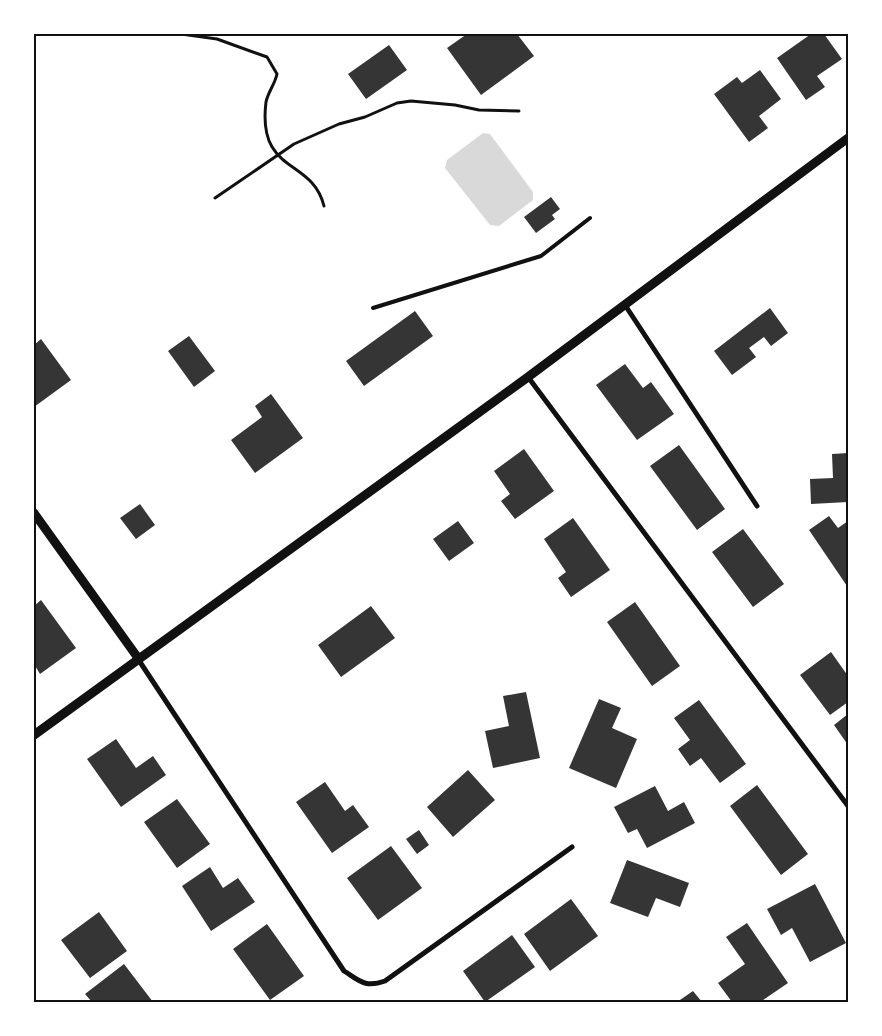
<svg xmlns="http://www.w3.org/2000/svg" width="882" height="1036" font-family="Overpass,sans-serif">
<rect width="100%" height="100%" fill="#fff"/>
<path fill="#d9d9d9" d="M483,133l7,1 43,58v8l-34,26 -9,-1 -45,-57 2,-8z"/>
<path fill="#353535" d="M467,34h50l17,22 -53,39 -34,-47z
M811,34h13l18,25 -25,17 8,11 -19,13 -29,-42z
M389,45l18,25 -41,29 -18,-25z
M760,70l21,29 -22,17 9,12 -19,14 -35,-48 23,-17 5,6z
M551,197l9,12 -8,6 3,4 -19,14 -12,-16z
M770,308l18,25 -17,13 -7,-9 -15,11 7,9 -24,18 -18,-24z
M415,311l18,25 -69,50 -18,-25z
M189,336l26,35 -21,16 -26,-36z
M41,339l30,41 -37,27v-62z
M625,364l18,24 8,-6 23,32 -37,26 -41,-55z
M271,394l32,44 -48,35 -24,-33 31,-23 -7,-11z
M679,445l46,64 -28,21 -47,-64z
M524,449l30,42 -39,28 -14,-18 9,-7 -16,-23z
M848,453v49l-37,2 -1,-25 23,-1 -1,-24z
M140,504l15,21 -19,14 -16,-21z
M829,516l9,12 10,-7 -1,65 -38,-56z
M573,518l37,52 -39,27 -13,-19 8,-6 -22,-33z
M458,521l16,22 -25,18 -16,-22z
M743,529l41,55 -31,23 -41,-55z
M41,600l35,48 -36,26 -6,-10v-58z
M635,602l45,64 -28,20 -45,-64z
M371,606l24,32 -54,39 -23,-32z
M831,652l17,24v26l-18,13 -30,-40z
M526,692l14,66 -47,10 -8,-37 24,-5 -6,-30z
M599,699l22,9 -9,20 25,11 -21,49 -47,-20z
M699,700l47,64 -26,19 -19,-25 -11,8 -12,-17 12,-9 -16,-22z
M848,714v31l-14,-20z
M116,739l20,29 17,-12 13,19 -45,32 -34,-48z
M468,770l27,30 -42,37 -26,-30z
M325,782l20,29 8,-6 16,22 -37,26 -36,-51z
M757,785l51,69 -27,21 -51,-69z
M655,786l13,25 16,-9 11,21 -48,25 -10,-19 -9,4 -14,-26z
M177,799l33,45 -33,24 -33,-46z
M419,830l10,15 -12,9 -11,-15z
M391,846l31,42 -44,32 -31,-42z
M627,860l62,23 -9,24 -24,-9 -8,19 -38,-14z
M210,867l13,21 15,-10 17,24 -44,29 -29,-45z
M815,884l31,59 -36,19 -18,-34 -11,7 -14,-26z
M571,899l27,37 -48,35 -26,-37z
M99,912l28,39 -37,27 -29,-38z
M747,923l41,60 -28,19h-28l-14,-19 27,-19 -19,-27z
M267,924l37,52 -34,24 -37,-51z
M512,935l23,32 -50,35 -22,-31z
M124,964l29,38h-61l-7,-8z
M693,991l9,11h-25z"/>
<g fill="none" stroke-linecap="round" stroke-linejoin="round">
<path stroke="#111" stroke-width="3" d="M181,34l36,5 50,18 10,17c-2,10 -9,18 -11,28 -9,73 46,55 58,104
M215,198l79,-54 45,-20 26,-7 32,-14 14,-2 44,4 24,5 40,1"/>
<path stroke="#111" stroke-width="4" d="M373,308l168,-52 49,-38"/>
<path stroke="#111" stroke-width="5" d="M625,305l132,201
M528,377l320,429
M138,659l206,312c16,10 21,17 41,10l187,-134"/>
<path stroke="#111" stroke-width="9" d="M34,513l104,145
M34,735l494,-358 320,-239"/>
</g>
<rect width="882" height="1036" fill="none" stroke="#ffffff" stroke-width="70"/>
<rect x="35" y="35" width="812" height="966" fill="none" stroke="#111" stroke-width="2"/>
</svg>
